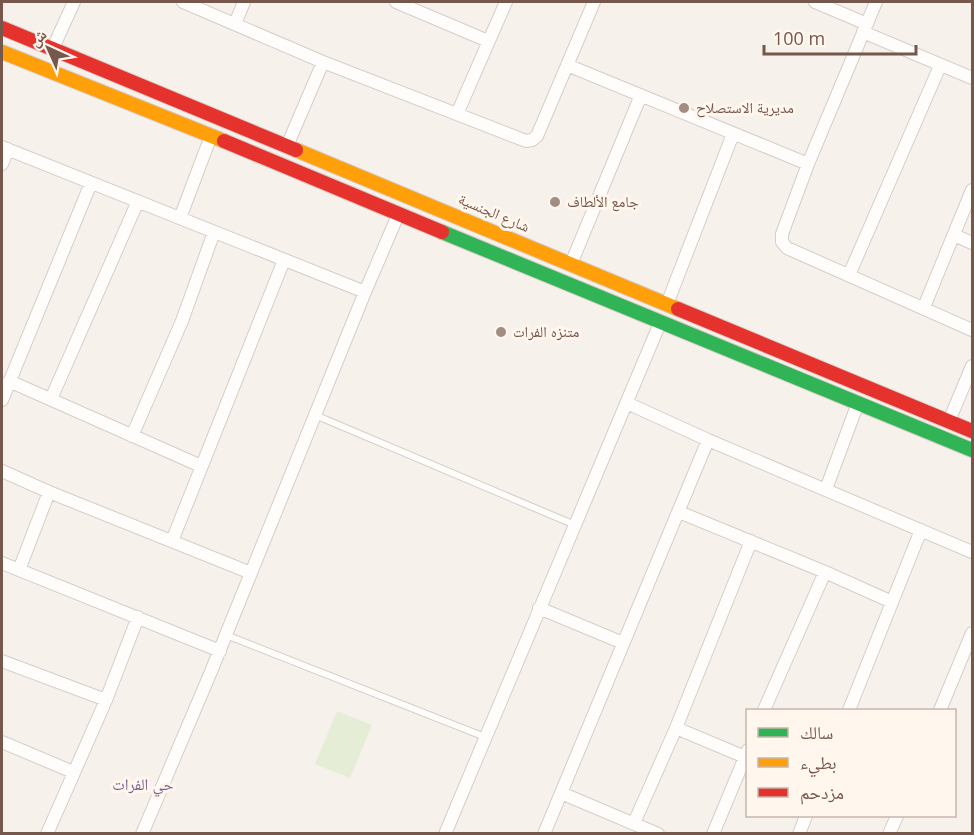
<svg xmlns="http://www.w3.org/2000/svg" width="974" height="835" font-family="'Open Sans','Noto Naskh Arabic',sans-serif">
<rect width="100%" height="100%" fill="#f7f1eb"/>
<path fill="#e5edd6" d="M337,711l35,14 -22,53 -35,-14z"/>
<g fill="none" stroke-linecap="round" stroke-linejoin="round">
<g stroke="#d6cdc8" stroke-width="8">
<path id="lane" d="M315,415l260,110
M226,635l259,102"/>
</g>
<g stroke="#d6cdc8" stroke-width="14">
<path id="street" d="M183,2l140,60 203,79 6,-1 5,-4 57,-134
M396,2l92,39
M815,2l52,22
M876,2l-68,162 -26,70v8l5,6 185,82
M235,24l9,-22
M863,32l109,46
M52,50l22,-48
M567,65l241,99
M457,114l49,-112
M287,146l36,-84
M2,147l363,145
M2,164l6,-15
M180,218l31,-82
M954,235l18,8
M571,264l70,-169
M849,275l91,-209
M667,304l66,-170
M924,307l48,-117
M9,381l192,85
M51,399l87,-198
M2,400l89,-217
M627,403l81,37 264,112
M949,421l23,-55
M132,436l50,-115 32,-89
M2,471l47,21 202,81
M826,489l32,-86
M679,512l146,60 67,30
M172,541l112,-281
M2,563l218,88
M19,570l30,-78
M539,608l84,35
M2,661l104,39
M764,710l61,-138
M849,710l72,-180
M940,710l32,-77
M676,728l69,29
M2,742l71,30
M561,793l97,41
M634,823l42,-95 75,-187
M47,834l59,-134 32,-83
M142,834l68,-160 155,-382 33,-77
M445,834l215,-511
M544,834l164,-394
M713,834l35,-84
M799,834l7,-18
M889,834l8,-18"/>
</g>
<g stroke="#d7cdc8" stroke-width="16">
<path id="fast" d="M442,232l530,218"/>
</g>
<g stroke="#d7cdc8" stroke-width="16">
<path id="slow" d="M2,52l222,89
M296,150l382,159"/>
</g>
<g stroke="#d7cdc8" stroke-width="16">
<path id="jam" d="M2,28l294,122
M224,141l218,91
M678,309l294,122"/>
</g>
<use href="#lane" stroke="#fefdfc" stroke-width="6"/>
<use href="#street" stroke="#fefdfc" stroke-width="12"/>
<use href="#fast" stroke="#30b455" stroke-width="14"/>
<use href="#slow" stroke="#ff9f0a" stroke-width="14"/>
<use href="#jam" stroke="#e5322d" stroke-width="14"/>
</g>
<g fill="#a28d83" stroke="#fff6ed" stroke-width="2">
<circle cx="684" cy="108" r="6"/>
<circle cx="555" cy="202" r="6"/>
<circle cx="501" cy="332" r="6"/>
</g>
<g text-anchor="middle" stroke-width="6" stroke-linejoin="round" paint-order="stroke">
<g font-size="15" fill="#75574b" stroke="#fff6ed" text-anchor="start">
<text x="696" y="113">مديرية الاستصلاح</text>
<text x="567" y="207">جامع الألطاف</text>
<text x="513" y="337">متنزه الفرات</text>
</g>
<g font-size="15" fill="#75574b" stroke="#fff6ed">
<text transform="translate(494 213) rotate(23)" y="5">شارع الجنسية</text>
</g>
<g font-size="16" fill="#7e6392" stroke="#fff6ed">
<text x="143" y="790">حي الفرات</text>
</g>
</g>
<rect width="974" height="835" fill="none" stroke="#75574b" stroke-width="6"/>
<rect x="746" y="709" width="210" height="108" fill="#fff6ed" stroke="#c8b6ac" stroke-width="1.5"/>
<rect x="758" y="728" width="30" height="9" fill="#30b455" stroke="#c8b6ac" stroke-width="1.5"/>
<text x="800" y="739" font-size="18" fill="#75574b">سالك</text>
<rect x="758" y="758" width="30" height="9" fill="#ff9f0a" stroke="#c8b6ac" stroke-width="1.5"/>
<text x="800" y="769" font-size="18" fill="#75574b">بطيء</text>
<rect x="758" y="788" width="30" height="9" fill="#e5322d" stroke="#c8b6ac" stroke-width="1.5"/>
<text x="800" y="799" font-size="18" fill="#75574b">مزدحم</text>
<g transform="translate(48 48) rotate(315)" stroke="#fff6ed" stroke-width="4.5" paint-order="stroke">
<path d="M0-4.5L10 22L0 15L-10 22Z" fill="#75574b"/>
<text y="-9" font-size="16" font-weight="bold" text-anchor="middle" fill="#75574b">ش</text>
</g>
<path d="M764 45v9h152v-9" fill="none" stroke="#75574b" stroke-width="3"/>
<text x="773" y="45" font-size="18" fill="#75574b" stroke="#fff6ed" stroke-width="4.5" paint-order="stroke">100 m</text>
</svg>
